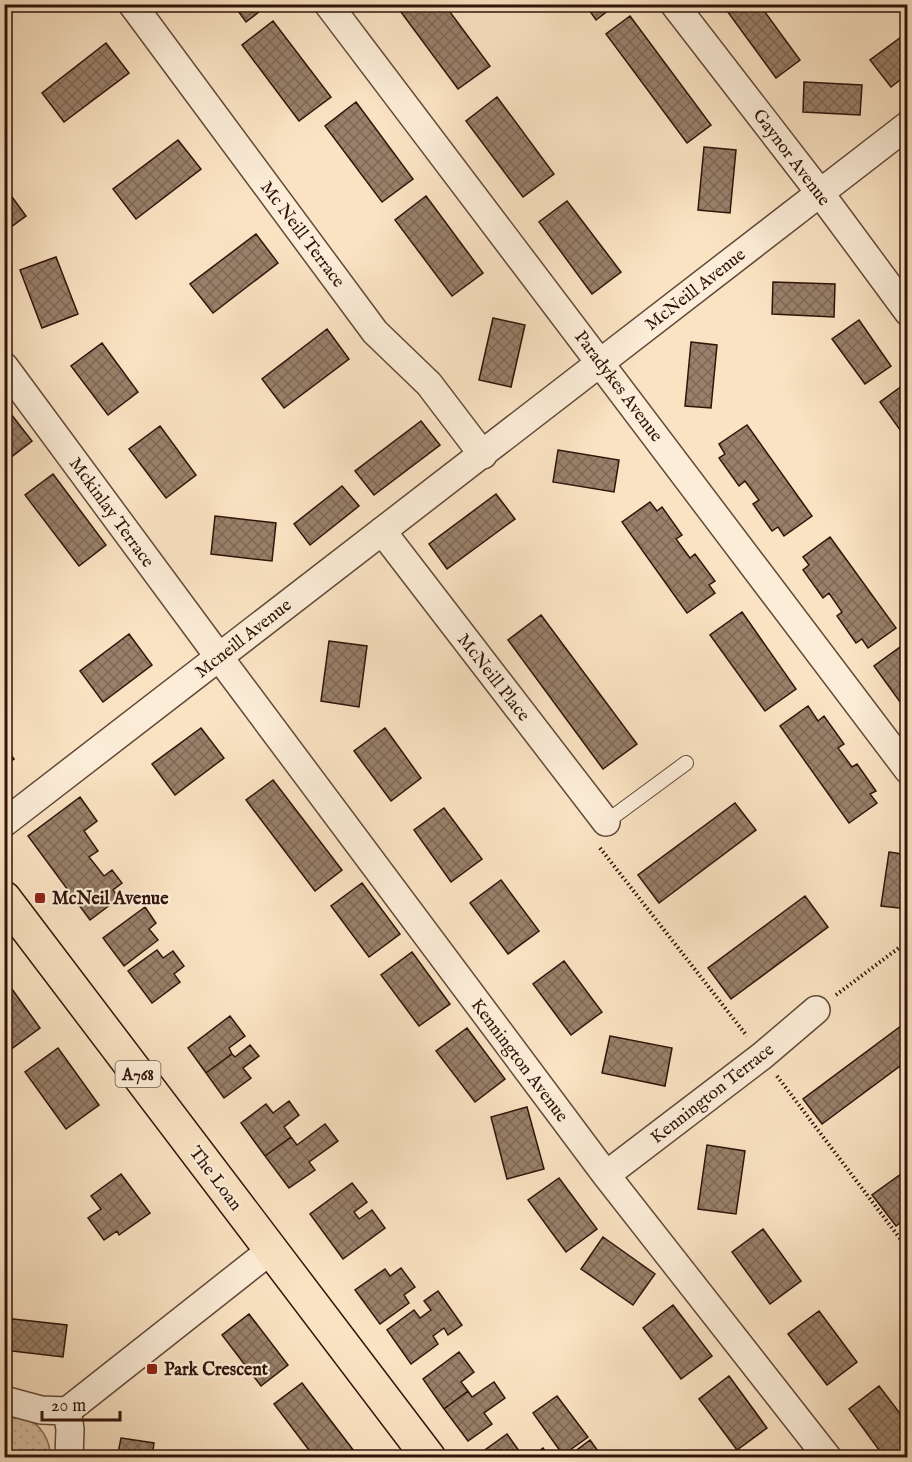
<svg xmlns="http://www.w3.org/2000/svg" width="912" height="1462" font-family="'IM FELL English',serif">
<defs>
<pattern id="grass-dots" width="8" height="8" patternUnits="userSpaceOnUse" patternTransform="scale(1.5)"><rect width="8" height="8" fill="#d8c0a4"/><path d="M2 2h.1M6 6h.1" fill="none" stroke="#baa48c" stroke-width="1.8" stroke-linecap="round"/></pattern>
<pattern id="building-cross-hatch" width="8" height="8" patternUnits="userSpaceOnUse" patternTransform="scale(1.5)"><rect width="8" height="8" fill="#99806a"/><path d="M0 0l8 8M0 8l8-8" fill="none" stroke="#7d6855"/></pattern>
</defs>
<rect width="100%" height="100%" fill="#fae3c3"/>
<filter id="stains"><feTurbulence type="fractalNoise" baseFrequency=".00333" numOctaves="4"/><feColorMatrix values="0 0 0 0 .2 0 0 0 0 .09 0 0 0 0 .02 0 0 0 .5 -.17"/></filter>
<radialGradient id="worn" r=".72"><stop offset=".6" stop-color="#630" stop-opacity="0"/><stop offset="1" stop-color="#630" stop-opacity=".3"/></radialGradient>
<path fill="url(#grass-dots)" stroke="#846a57" stroke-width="1.5" d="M4,1417c7,1 14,0 21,2 16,4 26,23 25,38h-45z"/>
<path fill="url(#building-cross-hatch)" stroke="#30140a" stroke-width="1.5" d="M4,4h19l-19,15z
M233,4h36l-23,18z
M395,4h49l46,62 -32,23z
M585,4h32l-21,16z
M722,4h37l41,56 -24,18z
M630,16l81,109 -24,18 -81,-109z
M273,21l58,76 -32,24 -57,-76z
M908,32v42l-17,13 -21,-27z
M106,43l23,30 -65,49 -22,-29z
M804,82l58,3 -2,30 -57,-3z
M497,97l57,77 -31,23 -57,-76z
M356,102l57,77 -31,23 -57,-76z
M178,140l23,29 -65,50 -23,-30z
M704,147l32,3 -6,63 -32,-3z
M4,186l22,30 -22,16z
M426,196l57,77 -31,23 -57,-76z
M567,201l54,71 -29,22 -53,-72z
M256,234l22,29 -65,50 -23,-29z
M56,257l22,57 -36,14 -22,-58z
M773,282l62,2 -1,33 -62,-3z
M493,318l32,7 -14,62 -32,-7z
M859,320l32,46 -26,18 -33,-45z
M327,329l22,30 -65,49 -22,-29z
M691,342l26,3 -6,63 -26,-2z
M102,343l36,49 -30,23 -37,-49z
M906,383l2,3v55l-28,-39z
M4,405l28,36 -26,20 -2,-1z
M421,421l19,24 -66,50 -19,-24z
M747,425l65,91 -28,20 -6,-9 -6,4 -19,-27 6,-4 -14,-19 -6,5 -20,-28 6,-4 -6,-10z
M160,426l36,49 -30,23 -37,-49z
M558,450l61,10 -5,32 -61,-10z
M53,474l53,71 -27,21 -54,-71z
M342,486l17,20 -49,39 -16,-21z
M496,494l19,25 -68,50 -18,-25z
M650,502l7,9 5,-4 20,28 -6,4 14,19 5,-4 20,27 -6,4 6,8 -28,20 -65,-91z
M215,516l61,7 -4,38 -61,-7z
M830,537l66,91 -28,20 -6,-9 -6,4 -19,-27 5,-4 -13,-19 -6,5 -20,-28 6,-5 -6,-8z
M742,612l54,77 -31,22 -55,-76z
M541,615l96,129 -34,25 -95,-129z
M129,634l23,31 -49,37 -23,-31z
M329,641l38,5 -8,61 -38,-6z
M907,642l1,1v70l-34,-47z
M808,706l10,15 6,-5 20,28 -6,4 14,19 5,-3 19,27 -6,3 7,9 -28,20 -69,-97z
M201,728l23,30 -49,37 -23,-31z
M385,728l36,50 -30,23 -37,-50z
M4,745l10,14 -10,7z
M273,780l69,90 -27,21 -69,-91z
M80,797l17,24 -13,10 14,20 -9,6 15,19 8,-6 10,13 -9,7 6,8 -29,22 -62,-84z
M735,803l21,27 -97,73 -21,-28z
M444,808l38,51 -31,23 -37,-52z
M889,852l19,3v54l-27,-3z
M501,880l38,51 -31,23 -38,-51z
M362,883l38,51 -31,23 -38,-51z
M805,896l23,31 -97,72 -23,-31z
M145,907l11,16 -7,6 9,11 -34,26 -21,-28z
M157,950l6,8 10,-7 11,15 -10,8 6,8 -28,21 -24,-32z
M412,952l38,52 -31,22 -38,-51z
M564,961l38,51 -31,23 -38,-51z
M4,978l36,50 -30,22 -6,-7z
M230,1016l15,20 -16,12 3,6 -26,19 -18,-25z
M905,1023l3,3v34l-86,64 -19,-25z
M467,1028l38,51 -30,23 -39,-51z
M610,1036l62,12 -7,38 -63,-13z
M250,1045l9,11 -16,12 8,10 -27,20 -18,-25 26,-19 3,3z
M58,1048l41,57 -33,24 -41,-57z
M289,1101l10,14 -15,12 7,10 -26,19 -24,-33 25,-19 7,9z
M527,1107l17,62 -37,10 -16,-62z
M325,1124l13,17 -29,21 6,8 -26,18 -24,-32 26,-19 6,8z
M707,1145l38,6 -9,63 -38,-5z
M908,1169v48l-12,9 -24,-31z
M121,1174l29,39 -31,22 -2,-4 -13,9 -16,-22 13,-9 -10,-13z
M559,1178l38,51 -31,23 -38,-52z
M352,1183l15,19 -13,10 5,7 13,-9 13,18 -42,31 -33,-45z
M763,1229l38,52 -31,23 -38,-52z
M603,1237l52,37 -22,31 -52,-36z
M401,1268l14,19 -11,8 5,8 -29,21 -25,-34 30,-21 5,7z
M438,1291l24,34 -14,10 -4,-7 -11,8 5,8 -27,20 -24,-34 27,-20 6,8 11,-8 -7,-9z
M673,1305l39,51 -31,23 -38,-51z
M819,1311l38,51 -30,23 -39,-51z
M249,1314l39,51 -27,21 -39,-51z
M4,1318l63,7 -4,32 -59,-7z
M459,1352l15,20 -13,10 7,9 -24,18 -21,-30z
M729,1376l38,52 -30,22 -38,-51z
M494,1382l11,16 -21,15 8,11 -24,17 -24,-32 24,-18 4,6z
M302,1383l55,72 -3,3h-39l-41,-54z
M879,1386l29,38v20l-18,14h-5l-36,-49z
M557,1396l31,41 -25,18 -30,-42z
M507,1434l17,24h-44l-2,-3z
M121,1438l33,5 -2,15h-35z
M590,1440l13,18h-37z
M543,1448l7,10h-20z"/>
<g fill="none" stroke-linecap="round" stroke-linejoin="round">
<g stroke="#624838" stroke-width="16">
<path id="lane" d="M606,822l80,-59"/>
</g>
<g stroke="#624838" stroke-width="30">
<path id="street" d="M132,4l243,328 54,52 54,71
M328,4l580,766
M674,4l146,189 88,119
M4,366l215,291 387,518 222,283
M382,531l224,291
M4,823l904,-698
M606,1175l156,-119 54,-46
M4,1400l37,10 26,1 204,-161
M67,1411l3,18 -1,29"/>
</g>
<g stroke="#30140a" stroke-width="36">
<path id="primary" d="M4,898l425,560"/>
</g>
<path stroke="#30140a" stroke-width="4" stroke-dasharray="1.5 3" stroke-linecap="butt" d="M600,848l147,188
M836,995l72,-54
M777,1076l131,173"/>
<use href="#lane" stroke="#fcedd8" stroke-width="14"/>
<use href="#street" stroke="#fcedd8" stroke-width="27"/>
<use href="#primary" stroke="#fae3c3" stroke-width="33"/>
</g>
<g fill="#8f2418" stroke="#fcedd8" stroke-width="2">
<rect x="34" y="892" width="12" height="12" rx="3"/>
<rect x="146" y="1363" width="12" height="12" rx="3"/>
</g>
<g text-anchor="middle" stroke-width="4.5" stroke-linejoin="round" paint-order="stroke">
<rect fill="#fcedd8" stroke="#6d5548" stroke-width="1.5" x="115.5" y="1061" width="45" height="26" rx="4.5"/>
<g font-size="16" font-weight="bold" fill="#30140a">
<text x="138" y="1080">A768</text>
</g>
<g font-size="18" fill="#30140a" stroke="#fcedd8">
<text transform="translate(792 157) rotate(53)" y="6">Gaynor Avenue</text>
<text transform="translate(303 234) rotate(53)" y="6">Mc Neill Terrace</text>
<text transform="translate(695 289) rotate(-38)" y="6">McNeill Avenue</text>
<text transform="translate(619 386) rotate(53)" y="6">Paradykes Avenue</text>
<text transform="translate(112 512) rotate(54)" y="6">Mckinlay Terrace</text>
<text transform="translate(243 638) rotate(-38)" y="6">Mcneill Avenue</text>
<text transform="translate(494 677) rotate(52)" y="6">McNeill Place</text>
<text transform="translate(520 1060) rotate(53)" y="6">Kennington Avenue</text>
<text transform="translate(712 1093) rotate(-38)" y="6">Kennington Terrace</text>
<text transform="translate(216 1178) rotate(53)" y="6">The Loan</text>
</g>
<g font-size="18" font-weight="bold" fill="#30140a" stroke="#fcedd8" text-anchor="start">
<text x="52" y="904">McNeil Avenue</text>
<text x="164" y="1375">Park Crescent</text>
</g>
</g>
<rect width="912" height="1462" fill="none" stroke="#fae3c3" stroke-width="24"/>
<rect x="6" y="6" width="900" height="1450" fill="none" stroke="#30140a" stroke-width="3"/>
<rect x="12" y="12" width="888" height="1438" fill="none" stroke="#30140a" stroke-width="1.5"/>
<path d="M42 1411v9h78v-9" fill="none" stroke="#30140a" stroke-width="3"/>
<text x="51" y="1411" font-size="18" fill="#30140a" stroke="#fcedd8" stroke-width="4.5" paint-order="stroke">20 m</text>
<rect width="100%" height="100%" filter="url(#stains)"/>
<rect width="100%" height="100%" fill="url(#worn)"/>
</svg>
